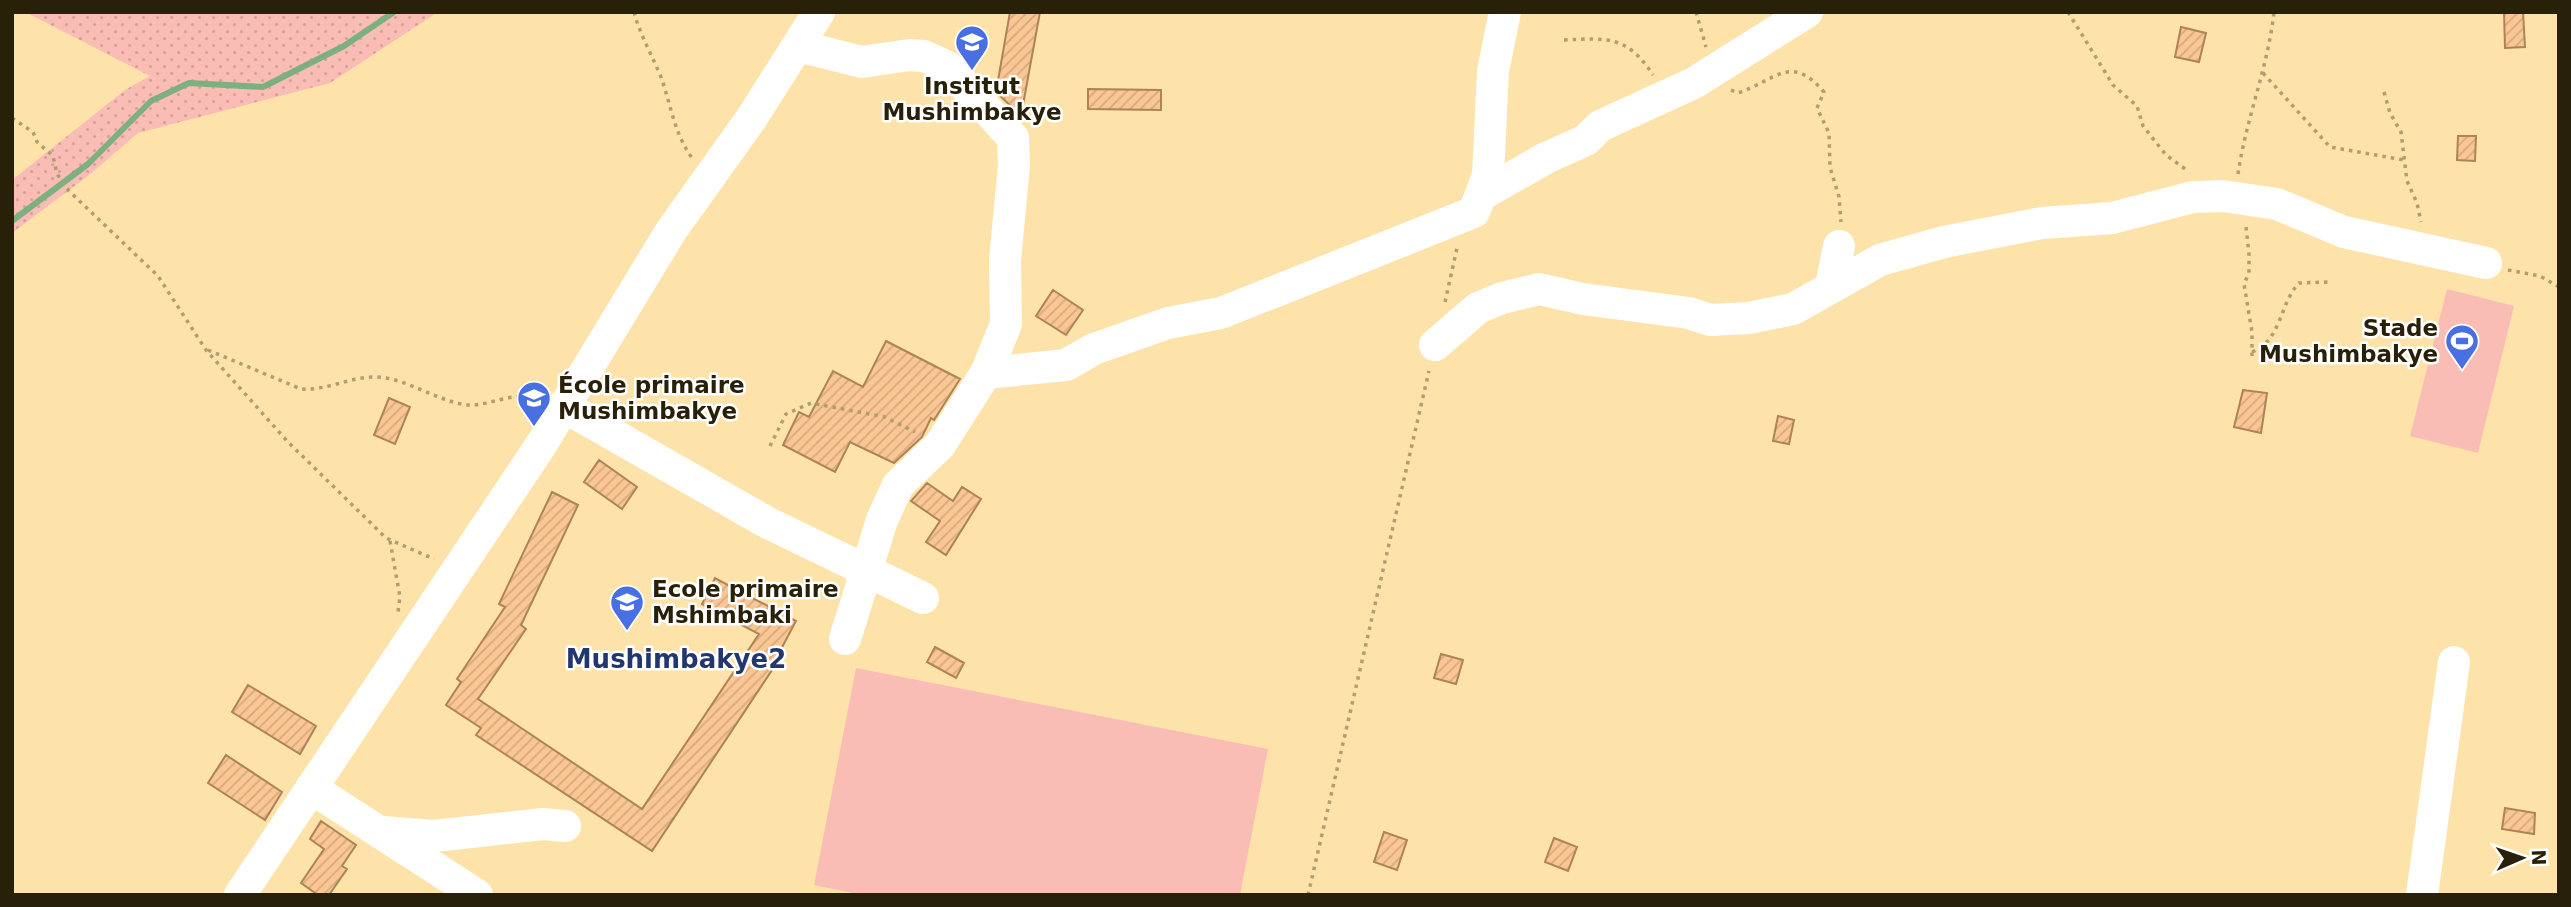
<svg xmlns="http://www.w3.org/2000/svg" width="2571" height="907" font-family="'DejaVu Sans',sans-serif">
<defs>
<pattern id="grass-dots" width="8" height="8" patternUnits="userSpaceOnUse" patternTransform="scale(1.75)"><rect width="8" height="8" fill="#f9bdb5"/><path d="M2 2h.1M6 6h.1" fill="none" stroke="#d5a29a" stroke-width="1.8" stroke-linecap="round"/></pattern>
<pattern id="building-hatch" width="6" height="6" patternUnits="userSpaceOnUse" patternTransform="scale(1.75)"><rect width="6" height="6" fill="#fac693"/><path d="M-1 1l2-2M0 6l6-6M5 7l2-2" fill="none" stroke="#d6aa7d"/></pattern>
</defs>
<rect width="100%" height="100%" fill="#fde3aa"/>
<path fill="url(#grass-dots)" d="M25,12h413l-108,71 -192,50 -50,43 -76,57v-53l113,-90 25,-14z"/>
<path fill="#f9bdb5" d="M2447,289l67,17 -36,147 -68,-17z
M856,668l412,81 -28,146h-377l-49,-10z"/>
<g fill="none" stroke-linecap="round" stroke-linejoin="round">
<path stroke="#7cb080" stroke-width="6" d="M12,221l76,-57 63,-63 38,-18 74,4 81,-41 50,-34"/>
</g>
<path fill="url(#building-hatch)" stroke="#ad8358" stroke-width="2" d="M1010,12h30l-19,104 -25,-24z
M2504,12h19l2,35 -20,1z
M2181,27l25,6 -7,29 -24,-5z
M1088,89l73,1v20l-73,-1z
M2458,136h18l-1,25 -18,-1z
M1053,290l30,20 -17,25 -30,-19z
M886,341l74,38 -26,41 -3,-2 -9,19 -28,26 -44,-21 -15,30 -52,-27 16,-33 10,5 24,-46 30,16z
M2243,390l24,3 -6,40 -27,-6z
M389,398l21,9 -15,37 -21,-9z
M1778,416l16,4 -5,24 -16,-3z
M599,460l38,27 -15,22 -38,-27z
M927,483l26,18 9,-14 19,12 -35,56 -20,-13 14,-21 -29,-20z
M552,492l26,13 -57,120 5,4 -48,70 164,110 117,-175 -57,-30 13,-26 81,43 -17,32 3,2 -130,196 -176,-116 5,-7 -35,-23 15,-23 -4,-3 48,-72 -6,-3z
M935,647l29,16 -8,15 -29,-16z
M1441,654l22,6 -7,24 -22,-6z
M248,685l68,41 -16,28 -68,-42z
M226,755l56,37 -17,28 -57,-37z
M2505,808l30,5 -1,21 -32,-5z
M321,821l35,24 -14,21 5,3 -18,26h-11l-17,-12 23,-34 -14,-10z
M1384,832l23,8 -10,30 -23,-8z
M1554,838l23,9 -9,24 -23,-9z"/>
<g fill="none" stroke-linecap="round" stroke-linejoin="round">
<path stroke="#b19d70" stroke-width="3.5" stroke-dasharray="3.5 5" stroke-linecap="butt" d="M634,12c6,23 18,43 27,65 10,28 13,56 31,81
M1696,12l10,35
M2068,12l45,73 24,21 6,20 23,29 22,16
M1564,40c43,-2 63,-5 89,35
M2263,73l67,74 74,13
M1731,90l7,3c38,-13 53,-40 86,-1l-7,16 12,25 1,34 9,30 2,25
M2384,92l6,21 11,19 6,49 10,22 4,19
M12,118l21,14 4,10 16,14 4,18 12,17 89,85 48,74 82,92 98,96 48,21
M2238,174c8,-55 30,-107 36,-162
M2246,227l3,27v19l-5,11 8,48v28
M2508,270l32,6 19,11
M1445,302l12,-54
M208,350l93,39c25,2 48,-12 74,-12 31,0 64,26 94,28 21,1 48,-16 68,-4
M2252,352c30,-12 27,-48 47,-69l30,-1
M770,446l16,-32 25,-11 74,14 30,15
M390,541l10,56 -2,15
M1308,895l121,-524"/>
<path stroke="#fff" stroke-width="32" d="M798,46l64,16 47,-7 15,1 24,11 65,71 1,27 -9,95 1,64 -20,49 -46,72 -42,40 -16,35 -37,119
M1481,195l65,-37 40,-18 14,-14 94,-43 113,-71
M1476,207l12,-32 5,-104 12,-59
M1831,286l8,-40
M1435,345l43,-37 24,-10 37,-9 44,10 106,14 21,7 39,-2 44,-9 87,-49 64,-18 98,-19 70,-5 81,-21 30,-1 54,8 67,28 142,31
M986,373l80,-8 28,-16 74,-26 53,-10 253,-101
M563,406l205,117 155,75
M311,788l166,107
M383,832l51,4 109,-12 22,2
M240,895l301,-450 130,-214 80,-112 68,-107
M2422,895l32,-233"/>
</g>
<defs>
<g id="school-pin" transform="scale(1.75)"><path d="M0 17L-7.5 6A9.5 9.5 0 1 1 7.5 6Z" fill="#4870e3" stroke="#fff"/><path d="M0-5L7-2L0 1L-7-2ZM-4 1L0 2.5L4 1V4Q0 6-4 4Z" fill="#fff"/></g>
<g id="stadium-pin" transform="scale(1.75)"><path d="M0 17L-7.5 6A9.5 9.5 0 1 1 7.5 6Z" fill="#4870e3" stroke="#fff"/><path d="M0-5a6.5 5 0 1 0 0 10a6.5 5 0 1 0 0-10ZM-3.5-1.8h7v3.6h-7Z" fill="#fff"/></g>
</defs>
<g fill-rule="evenodd">
<use href="#school-pin" x="972" y="42"/>
<use href="#stadium-pin" x="2462" y="341"/>
<use href="#school-pin" x="534" y="398"/>
<use href="#school-pin" x="627" y="602"/>
</g>
<g text-anchor="middle" stroke-width="5" stroke-linejoin="round" paint-order="stroke">
<g font-size="23" font-weight="bold" fill="#292009" stroke="#fff" text-anchor="start">
<text x="972" y="94" text-anchor="middle">Institut<tspan x="972" dy="26">Mushimbakye</tspan></text>
<text x="2438" y="336" text-anchor="end">Stade<tspan x="2438" dy="26">Mushimbakye</tspan></text>
<text x="558" y="393">École primaire<tspan x="558" dy="26">Mushimbakye</tspan></text>
<text x="652" y="597">Ecole primaire<tspan x="652" dy="26">Mshimbaki</tspan></text>
</g>
<g font-size="26" font-weight="bold" fill="#23376f" stroke="#fff">
<text x="676" y="668">Mushimbakye2</text>
</g>
</g>
<rect width="2571" height="907" fill="none" stroke="#292009" stroke-width="28"/>
<g transform="translate(2522 858) rotate(88)" stroke="#ffffff" stroke-width="5" paint-order="stroke">
<path d="M0-5L12 26L0 18L-12 26Z" fill="#292009"/>
<text y="-10" font-size="19" font-weight="bold" text-anchor="middle" fill="#292009">N</text>
</g>
</svg>
